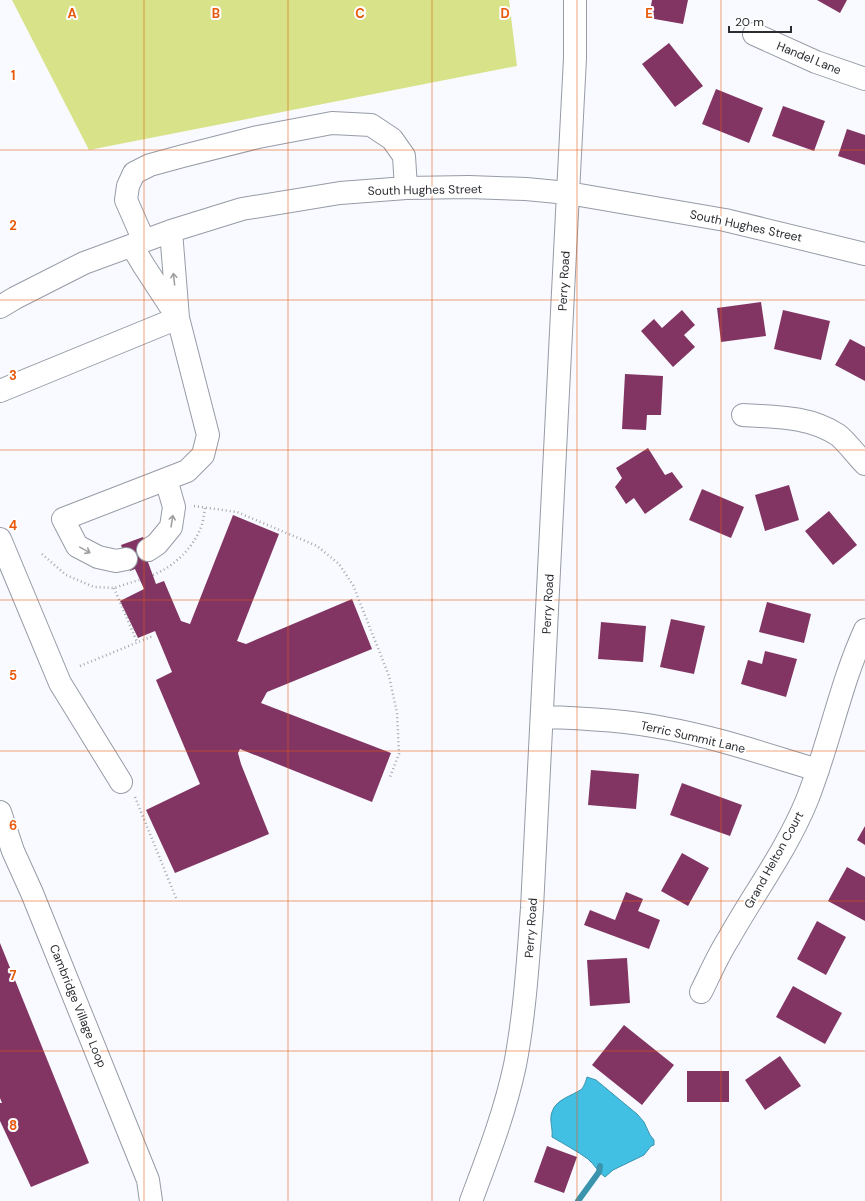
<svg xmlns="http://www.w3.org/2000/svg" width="865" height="1201" font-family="'DM Sans',sans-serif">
<rect width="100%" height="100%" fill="#f8faff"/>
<path fill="#d8e289" d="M12,0h497l8,66 -428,84z"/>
<path fill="#41c0e3" stroke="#3a94ad" d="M587,1077l9,3 41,34 7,8 6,13 4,5v5l-3,1 -7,9 -31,15 -8,7c-7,-5 -11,-13 -17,-18 -11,-8 -24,-15 -36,-22 1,-9 -3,-17 0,-25 4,-13 20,-16 30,-23 2,-3 4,-8 5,-12z"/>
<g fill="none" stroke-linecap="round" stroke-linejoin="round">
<path stroke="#3a94ad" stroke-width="6" d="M578,1201l21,-29 1,-6"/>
</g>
<path fill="#823563" d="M652,0h36l-5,24 -34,-6z
M817,0h30l-7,13z
M669,43l34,43 -28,21 -33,-43z
M716,89l47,19 -14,35 -47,-19z
M783,106l42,15 -11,30 -42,-15z
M847,129l18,6v30l-27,-9z
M761,302l5,34 -45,6 -4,-34z
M682,310l13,15 -11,10 11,12 -22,20 -32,-36 13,-12 8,9z
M783,310l47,11 -9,39 -47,-11z
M850,339l15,8v34l-30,-16z
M625,374l38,2 -2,39h-14l-1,15 -24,-1z
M648,448l17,27 7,-3 11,15 -38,27 -11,-16 -8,6 -11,-17 7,-9 -6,-10z
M789,485l10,35 -34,11 -10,-36z
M702,489l42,18 -13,31 -42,-18z
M829,511l28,34 -24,20 -28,-34z
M233,515l46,19 -42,107 9,3 106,-45 20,50 -105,43 -6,11 130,50 -19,49 -132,-53 -2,4 3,11 28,70 -94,39 -29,-63 54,-26 -44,-104 16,-8 -17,-41 -17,7 -18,-37 24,-12 -9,-20 -5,2 -9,-26 22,-8 10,24 -5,1 8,22 8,-3 17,40 9,3z
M767,602l44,12 -7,29 -45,-11z
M671,619l34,7 -11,48 -34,-7z
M601,622l45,4 -3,36 -45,-3z
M765,651l32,8 -11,38 -45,-13 7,-24 14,4z
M591,770l48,4 -3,35 -48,-4z
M682,783l60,22 -12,31 -60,-21z
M865,826v19l-8,-5z
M682,853l27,15 -21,38 -27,-15z
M847,867l18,10v44l-37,-20z
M626,892l17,7 -5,12 22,9 -11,29 -65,-24 6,-15 25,10z
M817,921l29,16 -20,38 -29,-16z
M0,943l89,220 -58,24 -31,-66v-18h2l-2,-5z
M627,958l3,45 -40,3 -3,-46z
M793,986l49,27 -17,31 -49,-27z
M624,1025l50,40 -32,40 -50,-40z
M780,1056l21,30 -36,24 -20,-30z
M687,1071h42v31h-42z
M547,1146l30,11 -13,36 -30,-11z"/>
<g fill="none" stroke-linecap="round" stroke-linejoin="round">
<g stroke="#969ba6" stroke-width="24">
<path id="minor" d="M754,34l62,28 49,17
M171,231l7,87
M144,241l-18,-41 2,-14 6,-13 16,-8 33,-9 75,-19 74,-14 39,2 21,14 12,17 2,32
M132,246l12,20 32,49
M0,307l15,-9 69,-35 87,-32 71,-22 98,-16 66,-5 63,-1 57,2 42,4 157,27 140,34
M0,391l178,-73 30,117 -5,20 -16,16 -124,48 14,27 21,11 18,4 10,-2
M743,415c33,2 66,1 95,20 8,6 19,21 27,29
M0,539l60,144 61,99
M148,550l9,-6 14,-17 3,-20 -8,-28
M542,717c41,1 82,3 122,11 52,9 103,27 154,42
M0,812l13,39 19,42 116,287 3,21
M701,992c9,-18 17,-37 28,-54 26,-46 58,-89 78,-138 22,-55 33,-115 58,-170
M471,1201c17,-45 34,-89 44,-136 10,-52 13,-105 17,-157l36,-715 7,-135v-58"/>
</g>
<path stroke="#a5a7ab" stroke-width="2.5" stroke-dasharray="1 3" stroke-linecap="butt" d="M194,506l43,6 80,34 22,18 14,21 36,91 8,37 2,41 -9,23
M42,554l24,21 28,12 20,1 25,-8
M153,575c20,-8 38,-25 47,-45 3,-7 4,-15 5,-22
M114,588l23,54
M80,666l73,-30
M135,797l41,101"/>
<use href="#minor" stroke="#fff" stroke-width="22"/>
</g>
<defs><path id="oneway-shaft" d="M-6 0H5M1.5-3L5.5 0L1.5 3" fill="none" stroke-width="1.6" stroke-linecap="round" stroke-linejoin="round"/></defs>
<g stroke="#9fa0a2">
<use href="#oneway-shaft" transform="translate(174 279) rotate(-96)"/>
<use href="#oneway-shaft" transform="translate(172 521) rotate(-81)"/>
<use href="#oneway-shaft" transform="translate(85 550) rotate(29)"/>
</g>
<path fill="none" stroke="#e8590c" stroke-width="1" stroke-opacity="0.55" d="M144,0v1201M288,0v1201M432,0v1201M577,0v1201M721,0v1201M0,150h865M0,300h865M0,450h865M0,600h865M0,751h865M0,901h865M0,1051h865"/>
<g text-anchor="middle" stroke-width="4" stroke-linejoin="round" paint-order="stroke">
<g font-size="12" fill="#2a2c30" stroke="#fff">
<text transform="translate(809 58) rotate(22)" y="4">Handel Lane</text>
<text transform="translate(425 190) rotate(-1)" y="4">South Hughes Street</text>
<text transform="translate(746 226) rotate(12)" y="4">South Hughes Street</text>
<text transform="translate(564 281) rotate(-87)" y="4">Perry Road</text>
<text transform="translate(548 604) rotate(-87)" y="4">Perry Road</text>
<text transform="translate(693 737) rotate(13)" y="4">Terric Summit Lane</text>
<text transform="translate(774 860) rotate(-61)" y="4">Grand Helton Court</text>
<text transform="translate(531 928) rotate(-86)" y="4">Perry Road</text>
<text transform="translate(78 1006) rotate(68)" y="4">Cambridge Village Loop</text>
</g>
</g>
<g font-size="13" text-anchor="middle" font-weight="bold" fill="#e8590c" stroke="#fff" stroke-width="4" stroke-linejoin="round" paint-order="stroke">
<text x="72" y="18">A</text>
<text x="216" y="18">B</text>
<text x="360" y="18">C</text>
<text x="505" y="18">D</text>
<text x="649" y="18">E</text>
<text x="13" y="80">1</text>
<text x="13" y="230">2</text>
<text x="13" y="380">3</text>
<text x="13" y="530">4</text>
<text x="13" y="680">5</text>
<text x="13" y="830">6</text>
<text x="13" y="980">7</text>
<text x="13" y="1130">8</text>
</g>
<path d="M729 26v6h62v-6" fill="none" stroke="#2a2c30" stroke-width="2"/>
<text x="735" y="26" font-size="12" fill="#2a2c30" stroke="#ffffff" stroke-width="3" paint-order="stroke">20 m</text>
</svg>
